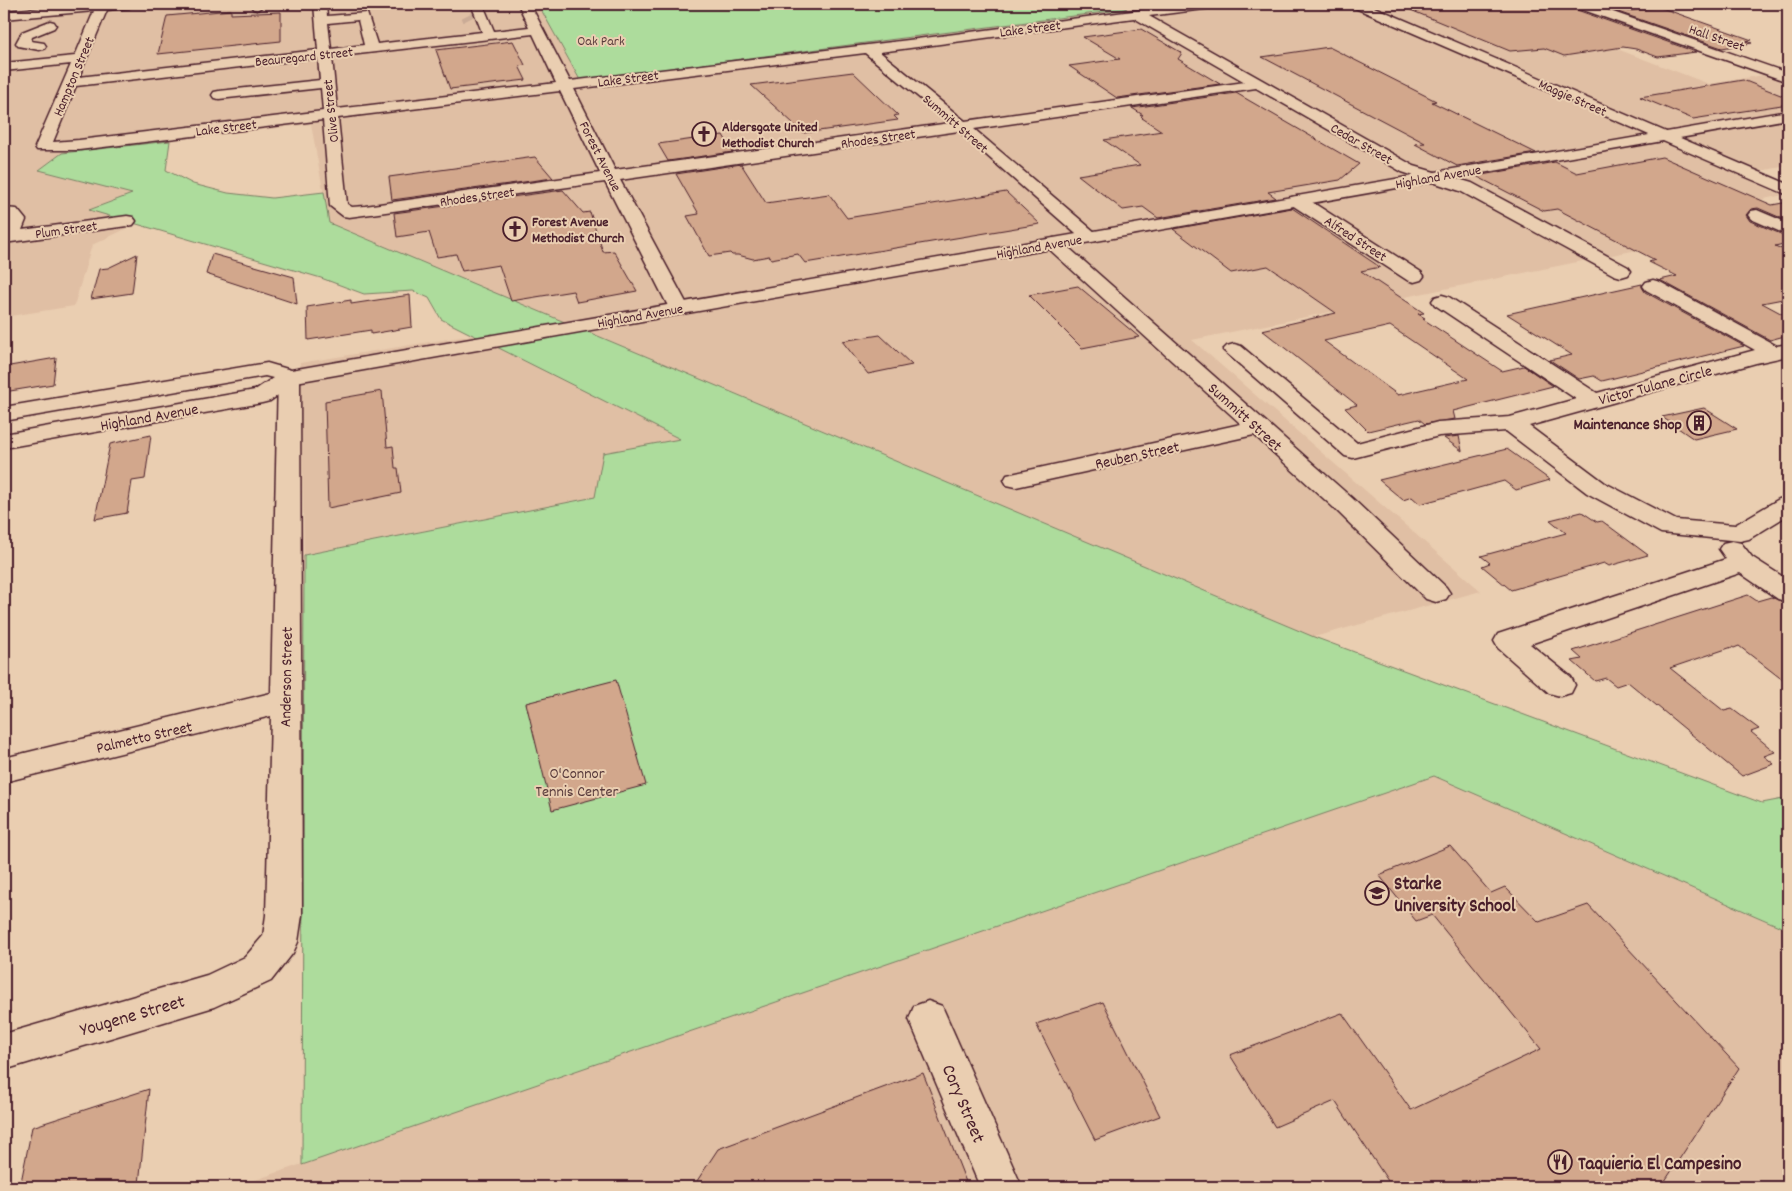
<svg xmlns="http://www.w3.org/2000/svg" width="1792" height="1191" font-family="Dekko,sans-serif">
<rect width="100%" height="100%" fill="#eaceb1"/>
<filter id="ink" filterUnits="userSpaceOnUse"><feTurbulence type="fractalNoise" baseFrequency=".02" numOctaves="2"/><feDisplacementMap in="SourceGraphic" scale="10" xChannelSelector="R" yChannelSelector="G"/><feConvolveMatrix kernelMatrix="1 2 1 2 8 2 1 2 1" color-interpolation-filters="sRGB"/></filter>
<g filter="url(#ink)">
<path fill="#e0bfa4" d="M73,4h465l42,76 546,-71 -10,-5h383l210,80 79,-13v95l-50,9 45,20 -87,18 35,18 -539,109 289,251 -167,46 -985,-414 -18,-99 -249,29 -23,17 94,24 -43,16 46,14 -44,21 -18,61 -70,11v-307z
M473,335l208,104 -86,58 -291,58 -4,-192z
M1434,776l354,154v257h-1553z"/>
<path fill="#addc9c" stroke="#7c7e64" d="M538,4h578l11,5 -547,71z
M170,141l-4,29 27,14 35,9 44,5 52,-6 5,31 985,414 448,166 26,-5v132l-354,-154 -1132,389 2,-610 291,-58 8,-44 77,-14 -239,-120 -12,-21 -16,-7 -49,3 -43,-16 -232,-68 43,-16 -93,-24 23,-17z"/>
<path fill="#d2a78c" stroke="#4a1f2b" fill-rule="evenodd" d="M1396,4h175l3,5 122,43 -38,5 -22,-8 -13,-2 -59,9 -20,-8 -34,3z
M1595,4h32l1,7 31,-4 93,33 -7,1 7,2 -30,5z
M231,10v4l50,-2v29l-123,13 9,-38z
M1141,29l41,24 -4,6 42,25 -103,14 -48,-32 51,-7 -37,-22z
M513,41l12,24 -6,1 7,14 -76,9 -14,-39z
M1329,47l107,54 -4,1 104,51 -79,13 -42,-22 10,-1 -163,-86z
M853,72l45,43 -4,1 4,4 -94,13 -53,-48z
M1743,80l45,18v6l-95,15 -53,-22z
M1236,93l123,71 -19,16 -72,12 8,6 -118,20 -15,-11 -20,3 -45,-35 62,-10 -36,-25 58,-9 -20,-13h1l-3,-3h3l-11,-7z
M723,135l10,17 -65,9 -10,-17z
M535,157l18,21 -161,22 -3,-23z
M1662,157l110,48 16,-3v19l-30,-13 -7,1 -5,6 4,6 38,16v6l-13,3 13,6v46l-26,5 26,14v18l-18,5 -110,-60 17,-4 -28,-14 6,-2 -98,-51 -13,2 -68,-35 79,-14 22,11z
M741,164l25,39 63,-9 18,24 159,-26 34,32 -235,39 -7,-9 -27,5 -2,-3 -16,3 -15,-4h-6l-2,-2 -21,3 -22,-40 12,-2 -23,-40z
M563,190l20,23 7,-1 13,40 11,-1 23,40 -60,11 -4,-11 -62,10 -12,-36 -37,6 -6,-17 -19,3 -8,-25 -32,5 -3,-24z
M1292,208l88,59 -19,4 63,42 -6,1 7,4 -2,1 79,52 22,-5 29,20 -100,25 2,8 -30,5 -6,-5 -51,12 -23,-23 12,-3 -95,-75 74,-17 -68,-47 -37,7 -58,-44zM1390,326l78,53 -70,16 -74,-54z
M137,254l-5,39 -41,6 8,-30 9,-1z
M212,254l82,23 3,27 -91,-30z
M1642,284v3l3,5 99,54 -142,35 -8,-5 -15,3 -29,-19 22,-5 -65,-41z
M1078,286l61,51 -57,11 -53,-53z
M410,295l2,32 -41,7v-4l-63,10 -1,-33 44,-7v4z
M880,335l32,30 -44,9 -26,-33z
M56,358l-3,26 -49,8v-25z
M382,391l5,56 6,-1 2,22h3l3,25 -73,15 -3,-107z
M1704,408l33,21 -43,10 -32,-22z
M151,435l-6,44 -13,2 -5,32 -32,6 15,-75z
M1459,436l3,15 -18,-13z
M1507,449l43,31 -34,10 -12,-9 -84,23 -8,-7 -9,3 -24,-20z
M1582,512l15,10 5,-1 46,34 -39,11 -5,-3 -93,27 -29,-24 8,-3 -9,-7 85,-23 -16,-13z
M1748,595l9,6 14,-4 17,7v80l-49,-38 -5,2 -2,-1 -62,21 54,43 8,-2 27,20 -8,3 24,20 -11,4 10,8 -32,12 -114,-94 -12,4 -10,-8 -11,3 -23,-20 10,-2 -9,-8z
M616,680l30,105 -94,25 -26,-107z
M1450,846l41,47 14,-6 34,35 49,-17 151,163 -78,119h-269l-57,-86 -60,26 -45,-72 112,-42 69,97 130,-61 -109,-134 -16,6 -37,-46z
M1103,1002l57,114 -65,24 -59,-116z
M923,1073l45,114h-275l25,-38z
M149,1089l-10,95 -11,3h-108l12,-60z"/>
<g fill="none" stroke-linecap="round" stroke-linejoin="round">
<path stroke="#caab96" stroke-width="14" stroke-dasharray="14 7" stroke-linecap="butt" d="M467,15l2,4"/>
<g stroke="#4a1f2b" stroke-width="3">
<path id="minor" d="M90,4h45l-6,4 -22,2 -28,67 239,-27 -4,-46h12l1,12 40,-3 10,31 105,-12 -11,-28h17l-4,3 10,24 35,-4 -11,-23h12l40,77 347,-42 269,-35h32l-6,4 -63,8 265,150 58,17 156,84 3,4 -3,4 -7,2 -7,-2 -154,-84 -58,-19 -146,-84 -282,41 122,104 3,4 -3,4 -6,1 -6,-1 -125,-110 -339,49 69,128 -3,4 -7,2 -7,-2 -3,-4 -64,-126 -256,35 -6,-1 -13,-10 -7,-86 -244,30h-42l-2,-3 36,-83 -67,7v-8l71,-7 19,-45 -90,8v-8zM1134,18l111,64 -280,39 -85,-69zM358,20l6,25 -33,4 -3,-26zM533,34l23,49 -219,26 -5,-52zM865,53l85,70 -335,47 -41,-81zM318,58l2,22 -101,11 -5,1 -2,3 2,3 5,1 102,-11 2,23 -244,29 -26,2 23,-56zM560,91l40,82 -235,33 -13,1 -5,-3 -9,-86z
M251,4h12v2l-6,4 -4,-1z
M1351,4h16l421,180v11l-435,-188z
M1573,4h17l198,69v9l-213,-75z
M50,21l4,1 2,3 -2,3 -22,9 -1,4 13,2 2,3 -2,3 -5,1 -21,-4 -2,-3 6,-11z
M1298,196l6,1 117,75 3,4 -3,4 -7,2 -7,-2 -115,-75 -3,-4 3,-4z
M4,208l13,1 9,11 -4,10 105,-14 6,1 3,4 -3,4 -6,1 -123,17v-11l4,-12 -4,-2z
M1757,210l31,13v12l-37,-16 -3,-4 3,-4z
M1054,238l6,2 292,258 94,89 4,6 -4,6 -10,3 -10,-3 -92,-91 -80,-73 -238,52 -9,-2 -3,-5 3,-5 234,-51 -193,-176 -3,-4 3,-4z
M1653,280l7,2 117,64 11,-2v12l-32,7 -227,63 76,57 71,37 59,5 44,-26 9,-2v18l-39,24 -9,2 -79,-8 -74,-40 -81,-62 -67,5 -86,22 -8,-2 -122,-106 4,-4 7,-2 7,2 116,97 81,-21 72,-5 66,-18 -141,-94 -3,-4 3,-4 7,-2 7,2 148,96 158,-43 -109,-60 -3,-4 3,-4z
M289,370l8,2 3,5 2,538 -4,27 -5,11 -22,28 -57,26 -210,63v-36l203,-59 38,-18 18,-21 3,-21 5,-199 -267,66v-24l267,-65 7,-316 3,-5z
M1732,541l9,2 11,14 36,23v22l-10,-3 -38,-26 -210,71 41,33 4,8 -4,8 -11,3 -11,-3 -51,-45 -4,-7 4,-7 228,-75 -7,-10 4,-6z
M928,1001l14,5 80,181h-42l-71,-168 5,-13z"/>
</g>
<g stroke="#4a1f2b" stroke-width="3">
<path id="major" d="M1788,111v8l-1492,263 -26,19 -8,2 -258,45v-14l251,-44 18,-12 -8,-2 -261,45v-14l263,-44 24,7z"/>
</g>
<use href="#minor" fill="#eaceb1" fill-rule="evenodd"/>
<use href="#major" fill="#eaceb1" fill-rule="evenodd"/>
</g>
</g>
<defs>
<g id="church-ring" transform="scale(1.25)"><circle r="9.5" fill="#eaceb1" stroke="#4a1f2b" stroke-width="1.5"/><path d="M-1.2-6h2.4v3.5h3.3v2.4h-3.3V6h-2.4V-.1h-3.3v-2.4h3.3Z" fill="#4a1f2b"/></g>
<g id="building-ring" transform="scale(1.25)"><circle r="9.5" fill="#eaceb1" stroke="#4a1f2b" stroke-width="1.5"/><path d="M-4-6H4V6H1V3H-1V6H-4ZM-2.5-4.3h1.7v1.8h-1.7ZM.8-4.3h1.7v1.8H.8ZM-2.5-1h1.7V.8h-1.7ZM.8-1h1.7V.8H.8Z" fill="#4a1f2b"/></g>
<g id="school-ring" transform="scale(1.25)"><circle r="9.5" fill="#eaceb1" stroke="#4a1f2b" stroke-width="1.5"/><path d="M0-5L7-2L0 1L-7-2ZM-4 1L0 2.5L4 1V4Q0 6-4 4Z" fill="#4a1f2b"/></g>
<g id="restaurant-ring" transform="scale(1.25)"><circle r="9.5" fill="#eaceb1" stroke="#4a1f2b" stroke-width="1.5"/><path d="M-5-6h1v4h1v-4h1v4h1v-4h1v5L-1.5 .5V6h-2V.5L-5-1ZM5-6V6H3V1.5H1.5Q1.5-4 5-6Z" fill="#4a1f2b"/></g>
</defs>
<g fill-rule="evenodd">
<use href="#church-ring" x="704" y="134"/>
<use href="#church-ring" x="515" y="229"/>
<use href="#building-ring" x="1699" y="423"/>
<use href="#school-ring" x="1377" y="893"/>
<use href="#restaurant-ring" x="1560" y="1162"/>
</g>
<g text-anchor="middle" stroke-width="4" stroke-linejoin="round" paint-order="stroke">
<g font-size="14" fill="#4a1f2b" stroke="#eaceb1">
<text transform="translate(1030 28) rotate(-7)" y="5">Lake Street</text>
<text transform="translate(1717 37) rotate(19)" y="5">Hall Street</text>
<text transform="translate(304 56) rotate(-6)" y="5">Beauregard Street</text>
<text transform="translate(73 76) rotate(-67)" y="5">Hampton Street</text>
<text transform="translate(628 78) rotate(-7)" y="5">Lake Street</text>
<text transform="translate(1573 97) rotate(24)" y="5">Maggie Street</text>
<text transform="translate(330 111) rotate(-96)" y="5">Olive Street</text>
<text transform="translate(956 123) rotate(41)" y="5">Summitt Street</text>
<text transform="translate(226 127) rotate(-7)" y="5">Lake Street</text>
<text transform="translate(878 138) rotate(-8)" y="5">Rhodes Street</text>
<text transform="translate(1362 143) rotate(30)" y="5">Cedar Street</text>
<text transform="translate(601 156) rotate(63)" y="5">Forest Avenue</text>
<text transform="translate(1438 176) rotate(-10)" y="5">Highland Avenue</text>
<text transform="translate(477 196) rotate(-8)" y="5">Rhodes Street</text>
<text transform="translate(66 229) rotate(-8)" y="5">Plum Street</text>
<text transform="translate(1356 238) rotate(33)" y="5">Alfred Street</text>
<text transform="translate(1039 246) rotate(-10)" y="5">Highland Avenue</text>
<text transform="translate(640 315) rotate(-10)" y="5">Highland Avenue</text>
</g>
<g font-size="14" fill="#593b3c" stroke="#eaceb1">
<text x="601" y="45">Oak Park</text>
</g>
<g font-size="14" font-weight="bold" fill="#4a1f2b" stroke="#eaceb1" text-anchor="start">
<text x="722" y="131">Aldersgate United<tspan x="722" dy="16">Methodist Church</tspan></text>
<text x="532" y="226">Forest Avenue<tspan x="532" dy="16">Methodist Church</tspan></text>
</g>
<g font-size="16" fill="#4a1f2b" stroke="#eaceb1">
<text transform="translate(1655 384) rotate(-15)" y="6">Victor Tulane Circle</text>
<text transform="translate(149 416) rotate(-10)" y="6">Highland Avenue</text>
<text transform="translate(1246 416) rotate(42)" y="6">Summitt Street</text>
<text transform="translate(1137 454) rotate(-12)" y="6">Reuben Street</text>
<text transform="translate(285 677) rotate(-89)" y="6">Anderson Street</text>
<text transform="translate(144 736) rotate(-13)" y="6">Palmetto Street</text>
</g>
<g font-size="16" font-weight="bold" fill="#4a1f2b" stroke="#eaceb1" text-anchor="end">
<text x="1682" y="429">Maintenance Shop</text>
</g>
<g font-size="16" fill="#593b3c" stroke="#eaceb1">
<text x="577" y="778">O'Connor<tspan x="577" dy="18">Tennis Center</tspan></text>
</g>
<g font-size="19" font-weight="bold" fill="#4a1f2b" stroke="#eaceb1" text-anchor="start">
<text x="1394" y="889">Starke<tspan x="1394" dy="22">University School</tspan></text>
<text x="1578" y="1169">Taquieria El Campesino</text>
</g>
<g font-size="19" fill="#4a1f2b" stroke="#eaceb1">
<text transform="translate(132 1014) rotate(-16)" y="7">Yougene Street</text>
<text transform="translate(965 1103) rotate(67)" y="7">Cory Street</text>
</g>
</g>
<rect width="1792" height="1191" fill="none" stroke="#eaceb1" stroke-width="20"/>
<rect x="10" y="10" width="1772" height="1171" fill="none" stroke="#4a1f2b" stroke-width="2" filter="url(#ink)"/>
</svg>
